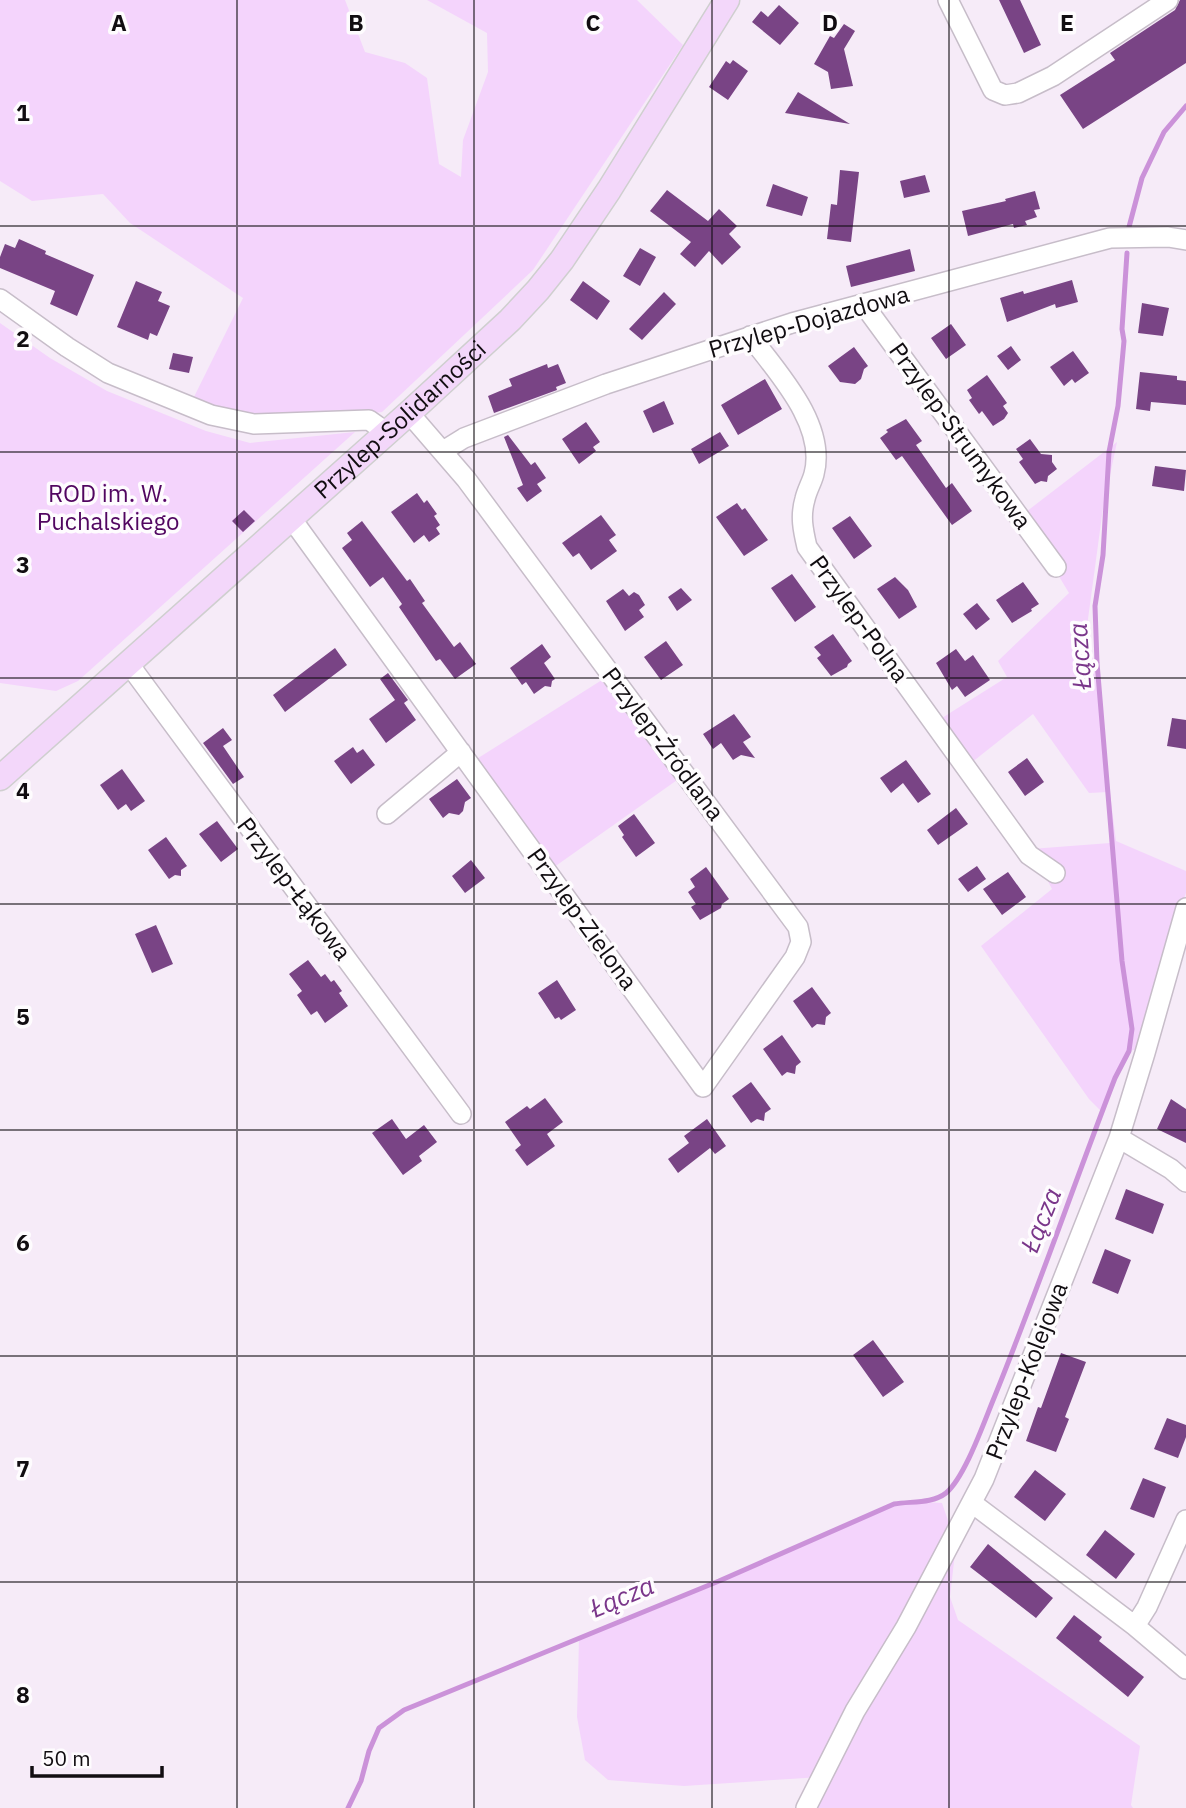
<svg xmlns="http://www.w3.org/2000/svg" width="1186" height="1808" font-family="'IBM Plex Sans',sans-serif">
<rect width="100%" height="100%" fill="#f6ebf8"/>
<path fill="#f4d4fc" d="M0,0h345l20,52 40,11 22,15 12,86 22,13 2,-37 25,-68 -1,-39 -60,-33h210l46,45 -150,225 -151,142 -93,11 -100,-16 54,-109 -113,-75 -27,-29 -71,7 -32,-20z
M0,323l50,35 57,33 99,40 44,12 105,-11 -277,249 -22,10 -56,-8z
M1117,442l-14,66 -15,111 28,222 70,30v22l-14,41 -29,114 -14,3 -27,61 -13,-13 -108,-153 71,-57 -21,-40 79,-6 -2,-51 -19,1 -56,-79 -67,53 -32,-44 73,-46 -9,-16 71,-68 -47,-78z
M613,673l74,100 -137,97 -75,-110z
M910,1501l32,2 14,41 -6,53 8,23 182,126 -9,59 2,3h-321l8,-31 -136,9 -76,-6 -23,-20 -8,-43 2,-78 220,-92 95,-43z"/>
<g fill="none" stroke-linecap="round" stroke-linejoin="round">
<path stroke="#cb92d9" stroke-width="5" d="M1129,227l13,-49 22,-46 22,-26
M348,1808l13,-27 8,-30 10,-23 25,-18 315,-129 175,-77c17,-3 38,0 52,-11 19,-16 38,-71 48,-95 43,-106 80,-214 121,-320l14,-27 3,-22 -10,-68 -25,-298 -2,-57 8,-51 6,-103 9,-46 6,-65 -2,-12 5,-76"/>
</g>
<path fill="#794485" d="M999,0h21l21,45 -17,8z
M1180,0h6v63l-103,66 -23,-34 55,-35 -5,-7 65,-43z
M779,5l20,18 -19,22 -28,-23 9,-11 7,6z
M844,24l11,7 -11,18 9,37 -22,3 -3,-17 -14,-8 16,-28 4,2z
M733,60l15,11 -20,29 -19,-13 17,-26 4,3z
M798,92l52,32 -65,-11z
M840,170l19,2 -8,70 -24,-3 4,-35 6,1z
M925,175l5,17 -26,6 -4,-17z
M773,184l35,13 -6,19 -36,-10z
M667,190l41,31 11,-12 18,17 -8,8 12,13 -19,18 -13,-14 -14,16 -15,-13 11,-12 -41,-31z
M1035,191l5,18 -6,1 3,7 -12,4 2,4 -13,3 -1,-4 -45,12 -6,-25 44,-10 -1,-2z
M19,239l27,12 -1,3 49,21 -17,41 -27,-12 5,-13 -55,-23v-11l5,-13 10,4z
M640,248l16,9 -16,29 -17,-10z
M910,249l5,22 -64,16 -5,-21z
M1072,280l6,22 -22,6 -1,-4 -48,18 -7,-24 23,-7 1,3z
M136,281l26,11 -4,9 12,5 -13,30 -7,-3 -2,7 -31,-13z
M583,281l27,20 -13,19 -27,-20z
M664,292l12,12 -34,36 -13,-11z
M1142,303l27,5 -6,28 -25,-3z
M951,324l15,21 -20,14 -15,-21z
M1011,346l10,14 -13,10 -11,-14z
M854,347l14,19 -4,3 -3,10 -6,5 -15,-2 -12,-16z
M1073,351l16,22 -14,10 -3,-4 -8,7 -14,-19z
M173,353l20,4 -4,16 -20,-4z
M547,364l1,4 10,-4 8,19 -10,4 1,3 -63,23 -6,-17 24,-10 -3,-7z
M1140,372l37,4v4l9,1v24l-35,-3 -1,9 -14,-2z
M987,375l20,28 -4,3 5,7 -4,6 -11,7 -11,-15 -3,3 -10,-14 3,-2 -5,-8z
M765,379l17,30 -44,26 -17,-30z
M664,401l10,23 -21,9 -10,-22z
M906,419l16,22 -6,4 30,43 6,-5 20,28 -20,14 -50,-69 -6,4 -16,-22 8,-6 -2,-2z
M586,422l14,20 -7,5 3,4 -17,13 -17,-25z
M720,432l9,14 -30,18 -8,-15z
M508,435l23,30 4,-3 11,16 -9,6 5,7 -15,11 -10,-14 6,-3 -19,-48z
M1030,439l11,15 11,1v7l5,7 -9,7 -1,6 -6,-1 -6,3 -16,-22 4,-3 -7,-10z
M1155,466l31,4 -2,21 -32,-5z
M417,493l7,10 3,-3 10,14 -3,2 6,9 -4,3 4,6 -11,8 -5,-7 -10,8 -23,-31z
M737,503l5,7 3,-2 23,32 -24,16 -28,-39z
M244,510l11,11 -12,11 -11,-11z
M601,515l15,20 -7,5 8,11 -26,19 -12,-17 -6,4 -11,-14z
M850,516l22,30 -18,13 -22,-31z
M362,521l45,60 3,-2 15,22 -3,2 32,44 6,-5 16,22 -21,15 -15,-20 -4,2 -37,-54 3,-3 -19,-27 -13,10 -28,-39 10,-8 -5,-7z
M792,574l24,33 -21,15 -24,-34z
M895,577l13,13 9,17 -18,12 -22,-30z
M1023,582l16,22 -8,5 1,2 -20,12 -16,-23z
M681,588l11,12 -15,11 -9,-14z
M623,589l6,7 5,-4 5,3 6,10 -6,5 5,7 -19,14 -19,-30z
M977,603l13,16 -14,11 -13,-16z
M833,634l19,27 -4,3 -1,3 -16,9 -14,-18 4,-3 -7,-8z
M666,641l17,24 -22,15 -17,-23z
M542,644l9,13 -7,6 11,16 -3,2 -1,6 -6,-1 -11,8 -8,-12 -4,3 -12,-17z
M335,648l12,17 -62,47 -12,-17z
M956,649l9,12 8,-6 17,25 -25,17 -8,-11 -5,4 -16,-27z
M388,673l20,27 -4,3 12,17 -30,23 -17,-24 26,-19 -15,-21z
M734,714l17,23 -8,5 12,16 -14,-3 -8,5 -12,-17 -8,6 -10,-15z
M1172,718l14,2v29l-19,-3z
M223,728l9,12 -9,6 21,31 -11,7 -30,-41z
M353,747l4,6 6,-4 12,16 -24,19 -17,-23z
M1027,758l17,24 -19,14 -17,-24z
M906,760l25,34 -13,9 -15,-20 -12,10 -11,-15z
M122,769l23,32 -14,10 -5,-7 -8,6 -18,-25z
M457,779l14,19 -6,4 -2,9 -4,4 -10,-2 -6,5 -14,-19z
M956,808l12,16 -30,21 -11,-15z
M634,814l21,29 -19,14 -14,-20 2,-2 -6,-9z
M217,821l21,28 -17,13 -22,-28z
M166,837l21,29 -6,4v6l-6,-1 -6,4 -21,-29z
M471,860l14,18 -20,15 -13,-17z
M977,866l9,13 -18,13 -10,-13z
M706,867l23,32 -7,5 -1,4 -21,12 -9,-13 5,-3 -8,-12 7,-5 -5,-8z
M1008,872l18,25 -24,18 -19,-26z
M156,925l17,39 -21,9 -17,-39z
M308,960l13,17 4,-3 6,8 3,-2 8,11 -3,2 9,13 -23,17 -8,-12 -6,4 -14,-20 5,-4 -13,-17z
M557,980l19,30 -15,10 -2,-3 -4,2 -17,-26z
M812,987l19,26 -5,4 -1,8 -8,-1 -5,4 -19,-27z
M782,1035l19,27 -5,4 -1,8 -8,-2 -5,4 -19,-27z
M751,1082l20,27 -6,4 -1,8 -7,-2 -6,4 -19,-27z
M545,1098l18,24 -16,12 8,12 -28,20 -12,-16 6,-5 -16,-23 22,-16 3,3z
M1171,1099l15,10v34l-29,-14z
M392,1119l14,20 18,-14 13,17 -18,14 3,5 -19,14 -31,-42z
M707,1119l19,27 -11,8 -5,-6 -32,25 -10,-14 21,-16 -5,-7z
M1126,1189l38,15 -11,30 -38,-15z
M1105,1249l26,11 -13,34 -26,-11z
M873,1340l31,42 -21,15 -30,-42z
M1061,1353l25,9 -21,55 4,2 -13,33 -30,-11 12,-34 3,1z
M1167,1418l19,7v12l-8,21 -24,-9z
M1035,1470l31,24 -21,27 -31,-24z
M1143,1478l23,9 -12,31 -24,-9z
M1105,1530l30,24 -19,25 -30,-24z
M988,1544l65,54 -17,20 -66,-51z
M1074,1615l28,22 -3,4 45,36 -16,20 -72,-59z"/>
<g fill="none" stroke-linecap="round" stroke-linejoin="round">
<g stroke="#c7bdc9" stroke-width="22">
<path id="minor" d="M948,0l45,90 12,5 13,-2 35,-17 115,-76
M0,299l67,48 41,26 103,42 43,9 115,-4 17,12
M864,305l192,262
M750,336c28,37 77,89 64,138 -2,8 -7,16 -9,25 -5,17 -2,31 2,48l222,308 26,18
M443,451l21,-13 142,-54 186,-61 318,-85 58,-1 18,3
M291,518l412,569 92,-130 6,-15 -3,-15 -332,-448 -57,-66
M128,663l333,451
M387,814l74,-62
M1119,1138l52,31 15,13
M972,1503l163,123 51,43
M1135,1626l12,-19 39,-87
M806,1808l49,-97 51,-84 78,-148 135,-341 26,-85 41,-145"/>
</g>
<g stroke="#cfcfcf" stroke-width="27">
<g id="major">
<path id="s1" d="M0,778l409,-365 101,-93 28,-30 24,-30 47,-70 118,-190"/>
</g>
</g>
<use href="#minor" stroke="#fff" stroke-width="19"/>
<use href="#major" stroke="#f3d7fa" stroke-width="24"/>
</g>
<path fill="none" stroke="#110d11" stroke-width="2" stroke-opacity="0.55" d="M237,0v1808M474,0v1808M712,0v1808M949,0v1808M0,226h1186M0,452h1186M0,678h1186M0,904h1186M0,1130h1186M0,1356h1186M0,1582h1186"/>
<g text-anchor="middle" stroke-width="7" stroke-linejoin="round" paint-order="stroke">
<g font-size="24" fill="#110d11" stroke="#fefcfe">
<text transform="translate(809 322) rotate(-16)" y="8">Przylep-Dojazdowa</text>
<text dy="8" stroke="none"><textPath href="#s1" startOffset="537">Przylep-Solidarności</textPath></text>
<text transform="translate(960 436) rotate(54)" y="8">Przylep-Strumykowa</text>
<text transform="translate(859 619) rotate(54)" y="8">Przylep-Polna</text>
<text transform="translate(663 744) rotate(53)" y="8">Przylep-Źródlana</text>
<text transform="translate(294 889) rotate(53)" y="8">Przylep-Łąkowa</text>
<text transform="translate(582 919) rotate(54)" y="8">Przylep-Zielona</text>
<text transform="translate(1027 1371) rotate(-69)" y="8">Przylep-Kolejowa</text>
</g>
<g font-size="24" fill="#510660" stroke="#fefcfe">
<text x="108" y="502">ROD im. W.<tspan x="108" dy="28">Puchalskiego</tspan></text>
</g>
<g font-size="26" font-style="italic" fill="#7a368a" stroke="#fefcfe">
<text transform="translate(1080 656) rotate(-94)" y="9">Łącza</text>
<text transform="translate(1041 1220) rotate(-68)" y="9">Łącza</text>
<text transform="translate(622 1597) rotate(-23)" y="9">Łącza</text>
</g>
</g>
<g font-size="23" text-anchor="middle" font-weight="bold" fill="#110d11" stroke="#fefcfe" stroke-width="7" stroke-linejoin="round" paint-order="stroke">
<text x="119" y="31">A</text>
<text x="356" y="31">B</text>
<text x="593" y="31">C</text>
<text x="830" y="31">D</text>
<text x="1067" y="31">E</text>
<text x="23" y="121">1</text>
<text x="23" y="347">2</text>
<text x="23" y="573">3</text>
<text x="23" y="799">4</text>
<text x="23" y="1025">5</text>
<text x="23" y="1251">6</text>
<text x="23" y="1477">7</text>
<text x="23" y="1703">8</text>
</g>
<path d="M32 1766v10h130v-10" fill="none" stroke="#110d11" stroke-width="3.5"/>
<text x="42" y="1766" font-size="21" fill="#110d11" stroke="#fefcfe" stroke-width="5" paint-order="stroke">50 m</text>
</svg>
